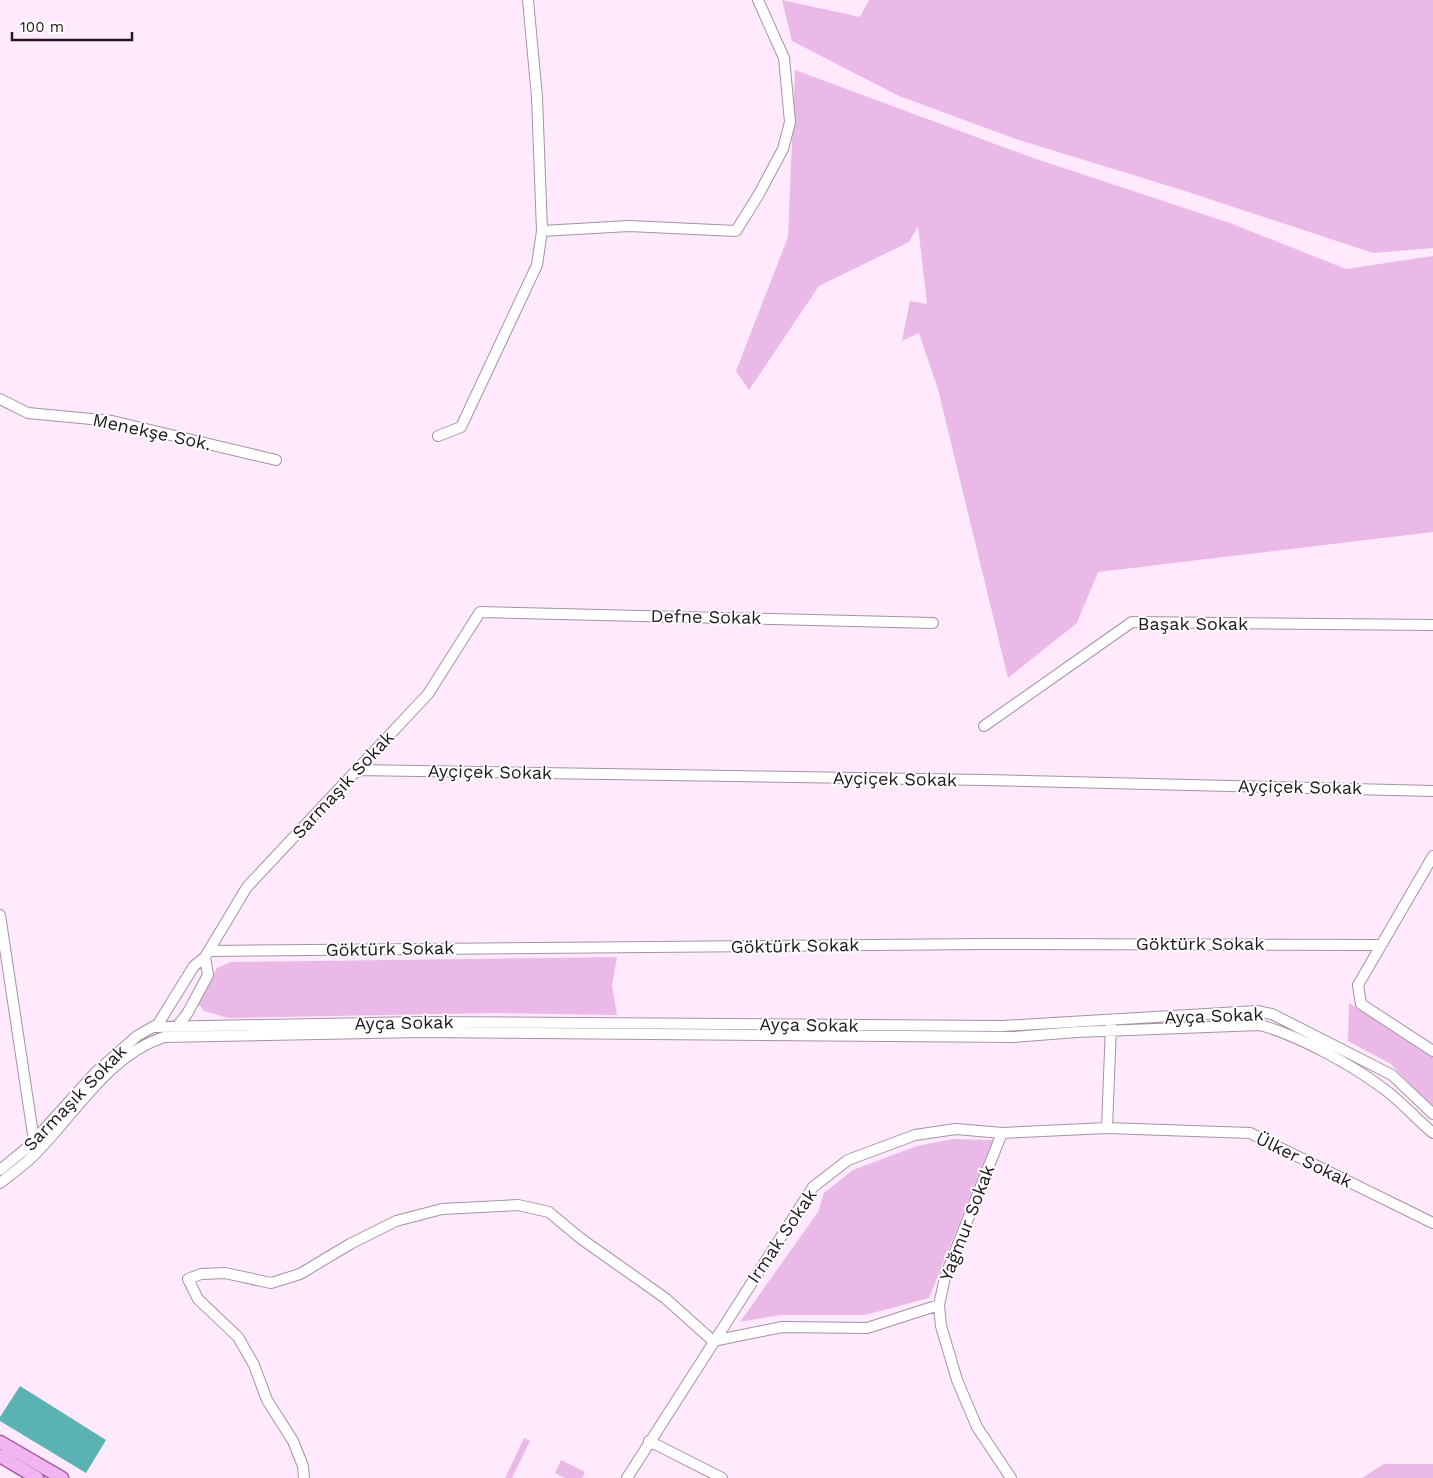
<svg xmlns="http://www.w3.org/2000/svg" width="1433" height="1478" font-family="'Work Sans',sans-serif">
<rect width="100%" height="100%" fill="#ffe9fd"/>
<path fill="#eab9e7" d="M782,0l78,17 9,-17h564v248l-60,5 -191,-63 -163,-50 -120,-44 -107,-55z
M795,70l238,88 197,65 116,46 87,-13v276l-335,40 -21,51 -69,55 -70,-289 -19,-56 -17,8 8,-40 17,3 -9,-78 -9,16 -90,44 -70,104 -13,-19 52,-134z
M617,957l-5,29 5,29 -125,-2 -264,5 -24,-7 -7,-9 20,-34 14,-6z
M1349,1003l84,52v53l-42,-44 -43,-23z
M953,1139l40,1 -64,158 -64,17h-85l-40,7 78,-110 6,-19 29,-23 64,-24z
M524,1438l6,3 -18,37h-7z
M561,1460l24,12 -3,6h-17l-10,-5z
M1384,1464h49v14h-71z"/>
<path fill="#5ab2b2" d="M20,1386l86,54 -20,33 -86,-52v-4z"/>
<g fill="none" stroke-linecap="round" stroke-linejoin="round">
<g stroke="#a692a5" stroke-width="12">
<path id="minor" d="M542,231l87,-5 107,5 23,-37 24,-45 7,-27 -6,-64 -26,-58
M0,399l28,14 84,8 164,39
M438,436l23,-9 76,-162 5,-34 -5,-134 -9,-97
M984,726l148,-104 301,3
M357,770l627,10 449,11
M1433,856l-75,129 3,19 72,47
M0,915l34,226
M209,951l775,-7 397,1
M155,1027l266,-5 581,4 255,-15 15,3 120,61 41,39
M175,1029l12,-15 21,-39 -3,-18
M1107,1128l4,-103
M1002,1133l-57,144 -6,28 2,21 16,54 20,47 34,51
M0,1170l28,-23 67,-74 42,-37 21,-12 36,-58 11,-9 42,-70 181,-193 52,-82 453,11
M0,1183c13,-10 27,-20 38,-32 39,-40 71,-96 126,-114l257,-5 593,5 63,-5 183,-7c39,11 91,39 124,64 18,13 32,30 49,44
M713,1341l69,-14 85,1 72,-23
M649,1441l73,37
M304,1478l-1,-12 -10,-25 -26,-41 -13,-35 -16,-28 -40,-38 -10,-20 13,-5 24,-1 46,10 29,-9 50,-30 46,-23 46,-12 76,-4 31,7 31,26 85,60 48,43
M627,1478l186,-291 35,-27 67,-25 41,-6 46,4 105,-5 143,5 183,90"/>
</g>
<g stroke="#a35ea1" stroke-width="15">
<path id="major" d="M0,1442l62,36
M0,1456l37,22"/>
</g>
<use href="#minor" stroke="#fff" stroke-width="10"/>
<use href="#major" stroke="#f2b5f1" stroke-width="12"/>
</g>
<g text-anchor="middle" stroke-width="4" stroke-linejoin="round" paint-order="stroke">
<g font-size="18" fill="#20181f" stroke="#fefefe">
<text transform="translate(152 432) rotate(12)" y="6">Menekşe Sok.</text>
<text transform="translate(706 617) rotate(1)" y="6">Defne Sokak</text>
<text x="1193" y="630">Başak Sokak</text>
<text transform="translate(490 772) rotate(1)" y="6">Ayçiçek Sokak</text>
<text transform="translate(895 779) rotate(1)" y="6">Ayçiçek Sokak</text>
<text transform="translate(343 785) rotate(-47)" y="6">Sarmaşık Sokak</text>
<text transform="translate(1300 787) rotate(1)" y="6">Ayçiçek Sokak</text>
<text x="1200" y="950">Göktürk Sokak</text>
<text transform="translate(795 946) rotate(-1)" y="6">Göktürk Sokak</text>
<text transform="translate(390 949) rotate(-1)" y="6">Göktürk Sokak</text>
<text transform="translate(1214 1016) rotate(-2)" y="6">Ayça Sokak</text>
<text transform="translate(404 1023) rotate(-1)" y="6">Ayça Sokak</text>
<text transform="translate(809 1025) rotate(1)" y="6">Ayça Sokak</text>
<text transform="translate(75 1098) rotate(-46)" y="6">Sarmaşık Sokak</text>
<text transform="translate(1304 1160) rotate(26)" y="6">Ülker Sokak</text>
<text transform="translate(967 1223) rotate(-69)" y="6">Yağmur Sokak</text>
<text transform="translate(782 1236) rotate(-56)" y="6">Irmak Sokak</text>
</g>
</g>
<path d="M12 32v8h120v-8" fill="none" stroke="#20181f" stroke-width="2.5"/>
<text x="20" y="32" font-size="15" fill="#20181f" stroke="#fefefe" stroke-width="4" paint-order="stroke">100 m</text>
</svg>
